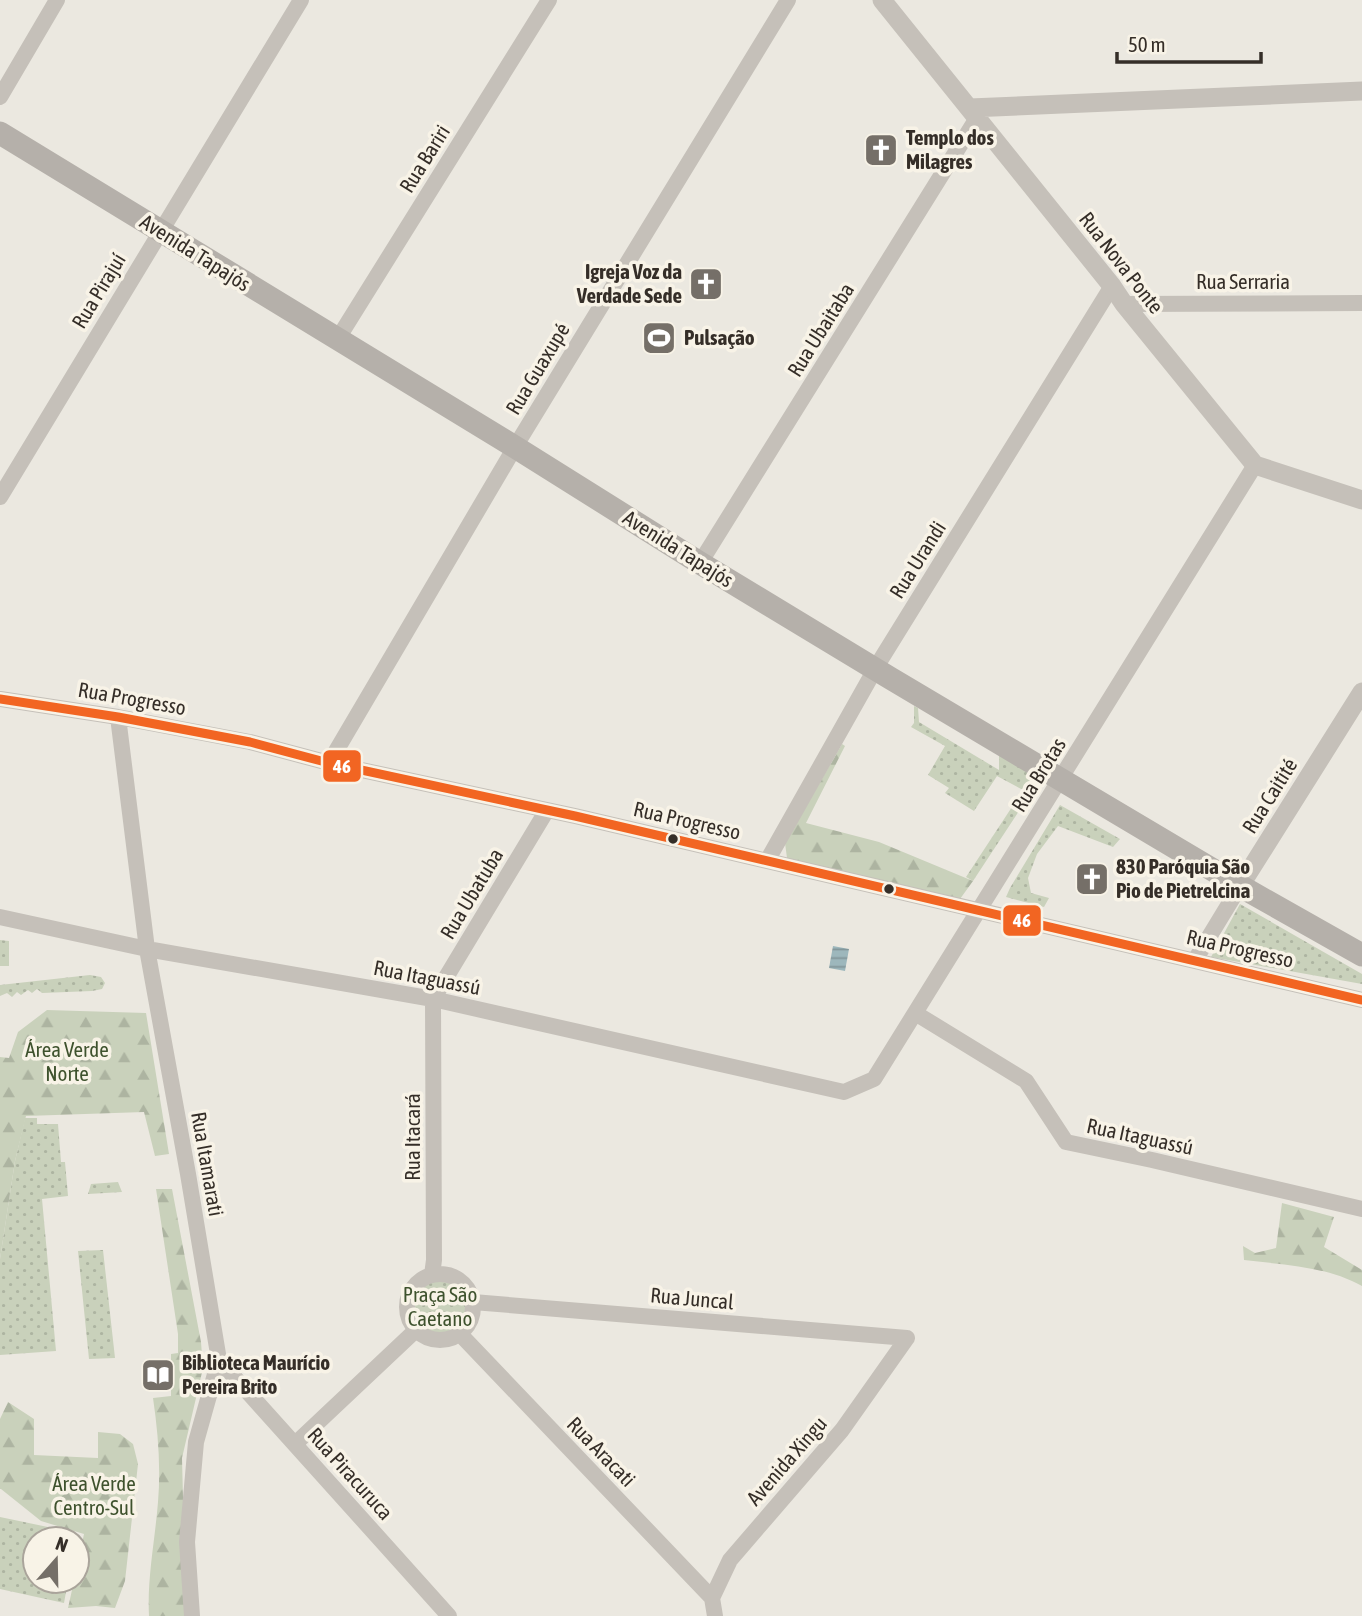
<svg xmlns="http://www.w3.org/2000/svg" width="1362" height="1616" font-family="'Asap Condensed',sans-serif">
<defs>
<pattern id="grass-dots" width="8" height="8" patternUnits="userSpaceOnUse" patternTransform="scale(1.75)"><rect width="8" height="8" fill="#c9d1bb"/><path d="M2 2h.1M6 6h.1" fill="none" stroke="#adb4a1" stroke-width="1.8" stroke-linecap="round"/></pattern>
<pattern id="forest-firs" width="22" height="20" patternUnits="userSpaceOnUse" patternTransform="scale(1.75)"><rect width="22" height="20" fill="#c9d1bb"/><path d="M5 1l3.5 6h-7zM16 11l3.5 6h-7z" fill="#adb4a1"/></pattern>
<pattern id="water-rules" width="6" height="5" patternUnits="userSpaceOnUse" patternTransform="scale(1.75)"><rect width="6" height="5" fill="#9db7bc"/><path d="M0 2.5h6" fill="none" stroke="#819599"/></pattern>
</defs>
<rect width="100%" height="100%" fill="#ebe8e0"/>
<path fill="url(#grass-dots)" d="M914,706l4,2 1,14 80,48v-15l41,24 -67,102 -7,-4 57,-87 -26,-14 -23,35 -29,-18 4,-5 -21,-13 17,-29 -34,-19 3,-4z
M1060,805l60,34 -7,8 -55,-21 -21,28 -9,24 3,15 18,5 -5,9 -38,-10 4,-9z
M1240,904l122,70v10l-151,-27z
M0,940l9,1v25h-9z
M90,975l11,2 4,6 -3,6 -10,2 -50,2 -5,-4 -5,4 -4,-3 -7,5 -4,-3 -5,5 -5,-4 -7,3v-11z
M25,1118h12v6h21l3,38h4l3,34 -26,3 14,152 -56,4v-96l15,-98z
M118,1182l4,10 -34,2 3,-10z
M103,1250l12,108 -26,1 -11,-108z
M411 1307a29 29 0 1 1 58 0a29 29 0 1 1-58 0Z
M0,1517l67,14 10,5v3h-42v42h33l-4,22 -64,-14z"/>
<path fill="url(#forest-firs)" d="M842,744l3,2 -39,77 73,19 94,39 -13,18 -173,-41 -2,-15z
M47,1010l99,3 23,141 -14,2 -11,-44 -118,4 -11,45 -15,98v-202l9,1 9,-26z
M156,1189h16l29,153 2,26 -21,90 4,158h-37c-2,-38 6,-76 9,-114 3,-35 0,-70 -5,-104l18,-2v-42l7,-1v-19z
M1282,1203l52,14 -10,30 38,23v16c-36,-20 -78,-21 -118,-26l-1,-14 12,7 21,-5z
M8,1402l26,17v36l64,3v-26l22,2 13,10 5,20 -13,117 -10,27 -19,-2 -28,2 6,-27h3v-14l7,-33 -43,-13 -40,-32h-1v-70z"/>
<path fill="url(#water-rules)" d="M833,946l16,3 -4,22 -16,-3z"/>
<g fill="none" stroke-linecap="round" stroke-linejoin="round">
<path stroke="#c5c0b9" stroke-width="16" d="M0,97l57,-97
M1124,304l238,-1
M337,340l212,-340
M0,497l301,-497
M700,563l277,-445
M0,699l118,18 132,25 79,21 246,53 787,184
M118,717l29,232 41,225 31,186 -23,82 -9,100 5,74
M329,763l186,-316 273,-447
M767,861l111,-197 234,-378
M0,917l147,32 286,50 411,93 30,-13 381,-614
M1195,960l45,-74
M915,1013l111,68 40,61 86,18 210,49
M407 1307a33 33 0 1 1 66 0a33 33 0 1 1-66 0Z
M432,1275l2,-15 -1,-261 114,-189
M473,1302l434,36
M460,1334l252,264
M219,1360l230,256
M295,1444l121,-114
M715,1616l-3,-18 18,-38 112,-130 65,-92"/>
<path stroke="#c5c0b9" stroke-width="19" d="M882,0l230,286 12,18 131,161 107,35
M970,108l392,-17
M1240,886l122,-194"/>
<path stroke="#b5b0aa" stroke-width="23" d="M0,133l515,314 185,116 190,115 350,208 122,69"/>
<g stroke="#f8f3e7" stroke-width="14">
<path id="bus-1" d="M0,699l118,18 132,25 79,21 246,53 787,184"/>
</g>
<use href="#bus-1" stroke="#f26522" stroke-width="9"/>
</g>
<defs>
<g id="church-square" transform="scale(1.75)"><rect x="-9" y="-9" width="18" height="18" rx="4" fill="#756f68" stroke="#f8f3e7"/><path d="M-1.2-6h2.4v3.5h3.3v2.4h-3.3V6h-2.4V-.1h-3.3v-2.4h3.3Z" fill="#fff"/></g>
<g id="stadium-square" transform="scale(1.75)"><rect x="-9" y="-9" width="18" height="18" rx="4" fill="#756f68" stroke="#f8f3e7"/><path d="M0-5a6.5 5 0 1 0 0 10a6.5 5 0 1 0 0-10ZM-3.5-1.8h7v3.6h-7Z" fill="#fff"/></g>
<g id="library-square" transform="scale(1.75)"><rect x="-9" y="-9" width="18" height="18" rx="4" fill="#756f68" stroke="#f8f3e7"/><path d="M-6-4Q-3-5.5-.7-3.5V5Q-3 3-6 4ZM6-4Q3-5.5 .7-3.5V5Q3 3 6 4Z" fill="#fff"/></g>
</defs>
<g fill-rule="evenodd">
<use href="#church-square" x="881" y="150"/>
<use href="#church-square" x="706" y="284"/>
<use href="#stadium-square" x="659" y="338"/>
<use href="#church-square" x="1092" y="879"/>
<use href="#library-square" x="158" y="1375"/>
</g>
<g fill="#352e28" stroke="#f8f3e7" stroke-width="2.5">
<circle cx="673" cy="839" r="6"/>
<circle cx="889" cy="889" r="6"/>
</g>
<g text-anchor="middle" stroke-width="7" stroke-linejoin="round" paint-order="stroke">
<g font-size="21" font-weight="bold" fill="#352e28" stroke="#f8f3e7" text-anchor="start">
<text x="906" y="145">Templo dos<tspan x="906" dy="24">Milagres</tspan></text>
<text x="682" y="279" text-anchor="end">Igreja Voz da<tspan x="682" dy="24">Verdade Sede</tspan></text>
<text x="684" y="345">Pulsação</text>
<text x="1116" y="874">830 Paróquia São<tspan x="1116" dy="24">Pio de Pietrelcina</tspan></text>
<text x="182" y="1370">Biblioteca Maurício<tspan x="182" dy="24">Pereira Brito</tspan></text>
</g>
<g font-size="21" fill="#352e28" stroke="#f8f3e7">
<text transform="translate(425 159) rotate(-58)" y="7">Rua Bariri</text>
<text transform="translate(195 253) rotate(32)" y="7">Avenida Tapajós</text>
<text transform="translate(1121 263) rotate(52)" y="7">Rua Nova Ponte</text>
<text x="1243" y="289">Rua Serraria</text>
<text transform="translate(99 291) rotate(-59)" y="7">Rua Pirajuí</text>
<text transform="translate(821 330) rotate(-58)" y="7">Rua Ubaitaba</text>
<text transform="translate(538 369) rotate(-59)" y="7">Rua Guaxupé</text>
<text transform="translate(678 549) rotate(32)" y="7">Avenida Tapajós</text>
<text transform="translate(918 560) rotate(-58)" y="7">Rua Urandi</text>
<text transform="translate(132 699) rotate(10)" y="7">Rua Progresso</text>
<text transform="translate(1039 775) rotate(-58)" y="7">Rua Brotas</text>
<text transform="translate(1270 796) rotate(-58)" y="7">Rua Caitité</text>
<text transform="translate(687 821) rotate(13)" y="7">Rua Progresso</text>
<text transform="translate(472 894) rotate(-59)" y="7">Rua Ubatuba</text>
<text transform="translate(1240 949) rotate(13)" y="7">Rua Progresso</text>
<text transform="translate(427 978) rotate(11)" y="7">Rua Itaguassú</text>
<text transform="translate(413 1137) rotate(-90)" y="7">Rua Itacará</text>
<text transform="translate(1140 1137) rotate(12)" y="7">Rua Itaguassú</text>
<text transform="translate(207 1164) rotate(80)" y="7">Rua Itamarati</text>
<text transform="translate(692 1299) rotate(5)" y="7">Rua Juncal</text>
<text transform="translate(601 1452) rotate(46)" y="7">Rua Aracati</text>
<text transform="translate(787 1461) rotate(-49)" y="7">Avenida Xingu</text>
<text transform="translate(350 1474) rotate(48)" y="7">Rua Piracuruca</text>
</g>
<g font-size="21" fill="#3e522d" stroke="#f8f3e7">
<text x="67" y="1057">Área Verde<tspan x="67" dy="24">Norte</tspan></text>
<text x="440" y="1302">Praça São<tspan x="440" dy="24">Caetano</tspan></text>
<text x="94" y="1491">Área Verde<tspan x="94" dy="24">Centro-Sul</tspan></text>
</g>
</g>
<g stroke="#f8f3e7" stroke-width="2.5">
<rect x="322" y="749" width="40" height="34" rx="7" fill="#f26522"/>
<rect x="1002" y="904" width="40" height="33" rx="7" fill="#f26522"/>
</g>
<g font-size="19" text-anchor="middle" font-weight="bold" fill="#fff">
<text x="342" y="773">46</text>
<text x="1022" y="927">46</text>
</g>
<g transform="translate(56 1560) rotate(20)"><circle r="33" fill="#f8f3e7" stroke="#aaa49b" stroke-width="2"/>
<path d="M0-5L12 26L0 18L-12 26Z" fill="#756f68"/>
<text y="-10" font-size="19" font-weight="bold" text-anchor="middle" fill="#352e28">N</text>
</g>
<path d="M1117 52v10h144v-10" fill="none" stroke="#352e28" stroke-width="3.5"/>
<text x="1128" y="52" font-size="21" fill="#352e28" stroke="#f8f3e7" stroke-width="5" paint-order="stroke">50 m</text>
</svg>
